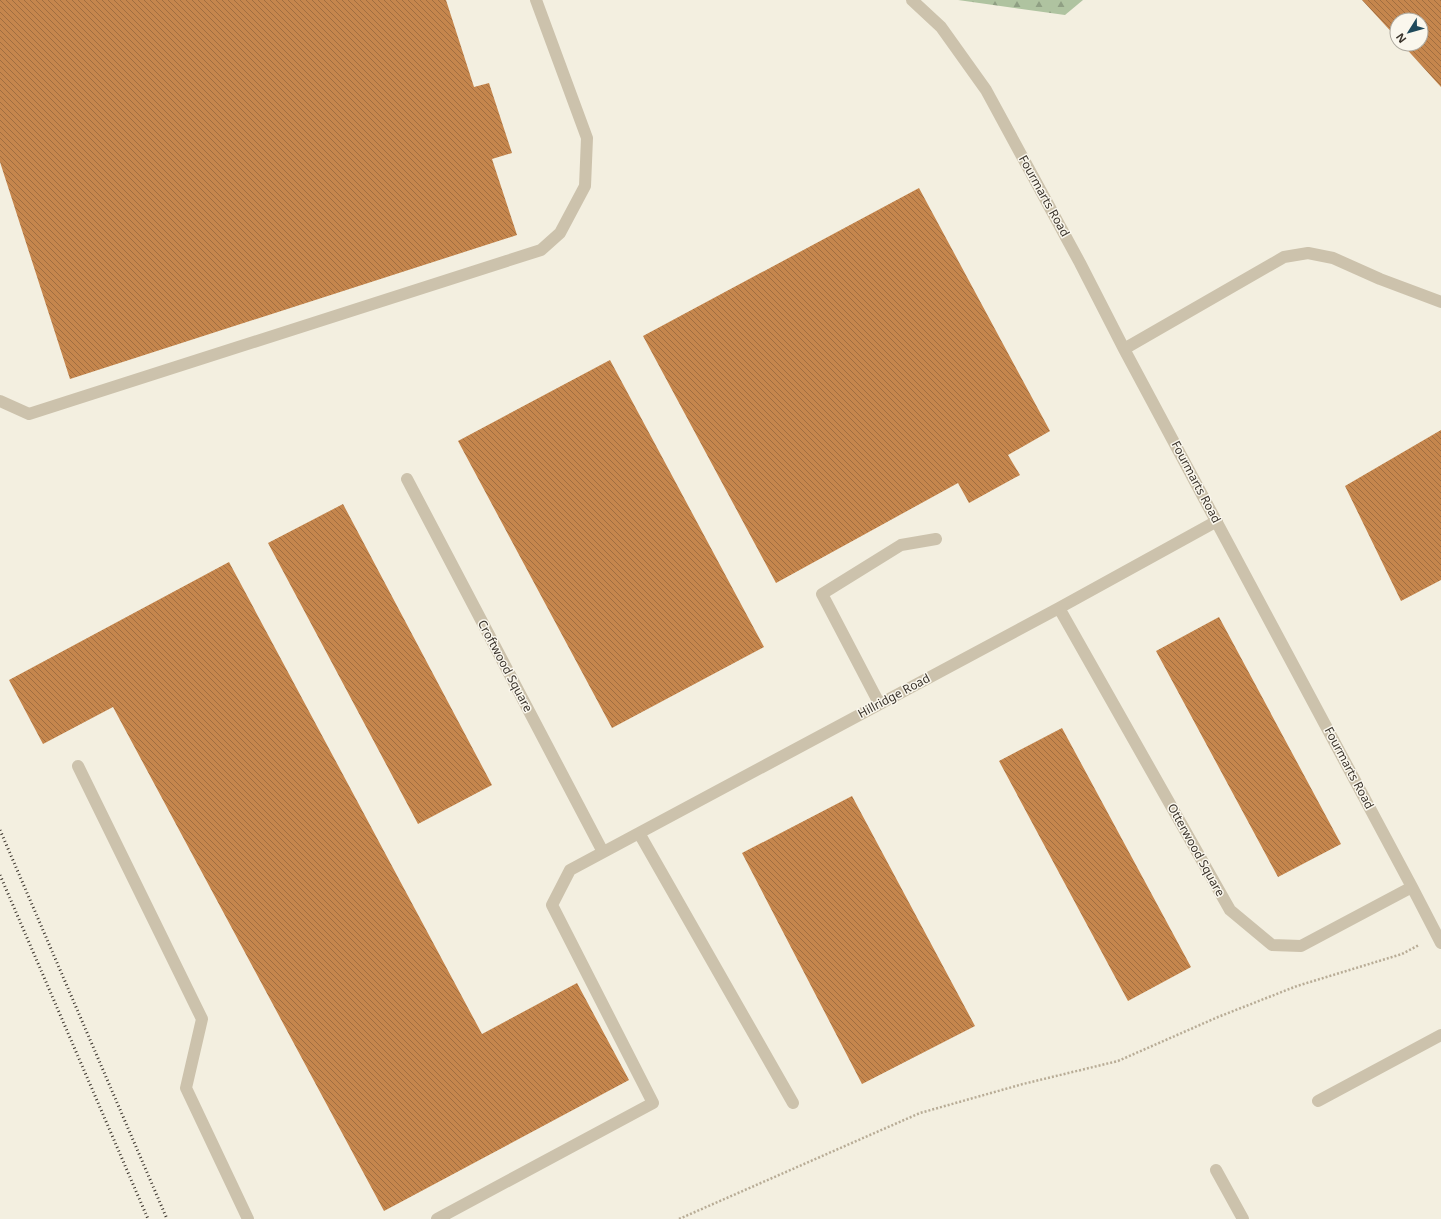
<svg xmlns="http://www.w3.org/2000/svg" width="1441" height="1219" font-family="'Noto Sans',sans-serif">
<defs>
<pattern id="forest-firs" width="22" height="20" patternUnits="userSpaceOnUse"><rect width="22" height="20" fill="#afc3a0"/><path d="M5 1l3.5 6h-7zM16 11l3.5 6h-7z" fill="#8f9f83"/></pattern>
<pattern id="building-back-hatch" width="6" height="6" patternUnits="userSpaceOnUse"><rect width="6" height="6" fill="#c5864d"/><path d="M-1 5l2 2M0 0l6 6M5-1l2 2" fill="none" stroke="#a16e40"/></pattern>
</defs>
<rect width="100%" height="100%" fill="#f3efe0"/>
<path fill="url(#forest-firs)" d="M958,0h125l-18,15z"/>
<path fill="url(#building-back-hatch)" d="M0,0h446l28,87 15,-4 23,70 -20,6 25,76 -447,144 -70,-217z
M1362,0h79v87l-39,-43h19v-24h-24v18z
M919,188l131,243 -42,24 12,20 -51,28 -11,-20 -182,100 -133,-247z
M610,360l154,287 -152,81 -154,-287z
M1441,430v150l-40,21 -56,-115z
M343,504l149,281 -74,39 -150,-281z
M229,562l253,472 95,-51 52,97 -245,131 -271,-504 -70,37 -34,-64z
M1219,617l122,227 -63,33 -122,-226z
M1062,728l129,239 -63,34 -129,-240z
M852,796l123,230 -113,58 -120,-231z"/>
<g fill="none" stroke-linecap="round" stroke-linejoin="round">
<path stroke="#b8ac96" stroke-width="2.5" stroke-dasharray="2 2" stroke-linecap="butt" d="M679,1219l241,-106 103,-29 95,-23 100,-44 79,-31 105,-32 17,-9"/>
<path stroke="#ccc2ac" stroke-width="12" d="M912,0l29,27 45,63 94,173 44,86 288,538 29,56
M1124,349l160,-92 24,-4 25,5 47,21 61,23
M0,401l29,13 512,-164 19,-17 25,-47 2,-48 -51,-138
M407,479l196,373
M1059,608l171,302 42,35 29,1 111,-59
M879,703l-57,-109 79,-49 35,-6
M78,766l124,253 -16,69 62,131
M639,833l154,270
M1318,1101l123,-66
M1216,1170l27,49
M437,1219l216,-116 -101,-198 18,-35 489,-262 158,-87"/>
<path stroke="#3a332b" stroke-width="3" stroke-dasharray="1 3" stroke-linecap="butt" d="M0,830l167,389
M0,875l148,344"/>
</g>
<g text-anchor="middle" stroke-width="3" stroke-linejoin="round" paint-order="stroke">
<g font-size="12" fill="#3a332b" stroke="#faf7ed">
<text transform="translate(1044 196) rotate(61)" y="4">Fourmarts Road</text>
<text transform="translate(1196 482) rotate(62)" y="4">Fourmarts Road</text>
<text transform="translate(505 666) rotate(62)" y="4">Croftwood Square</text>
<text transform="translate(894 696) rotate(-28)" y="4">Hillridge Road</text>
<text transform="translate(1349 768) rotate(62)" y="4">Fourmarts Road</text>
<text transform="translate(1196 850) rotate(61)" y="4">Otterwood Square</text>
</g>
</g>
<g transform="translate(1409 32) rotate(233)"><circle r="19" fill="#faf7ed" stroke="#ada99f"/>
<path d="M0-3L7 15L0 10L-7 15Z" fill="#204a5b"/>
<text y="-6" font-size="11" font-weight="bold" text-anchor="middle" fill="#3a332b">N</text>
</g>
</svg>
